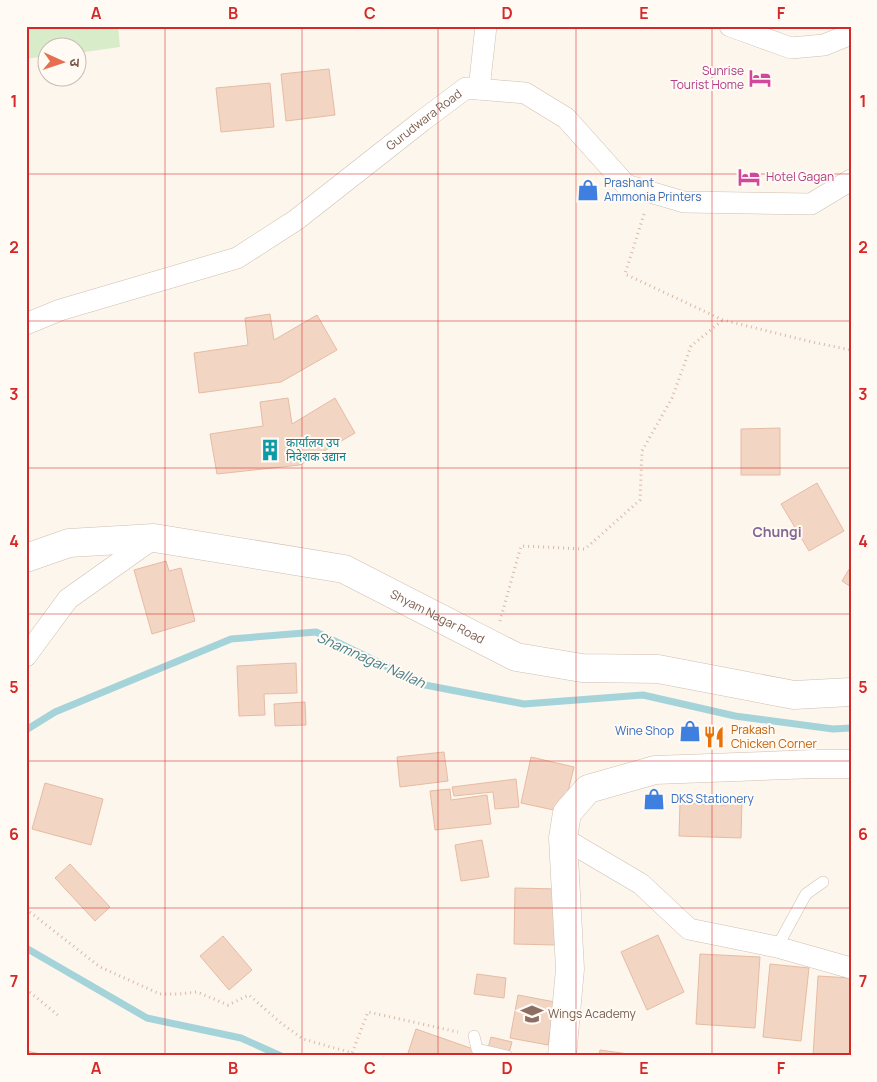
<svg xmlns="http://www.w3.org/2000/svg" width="877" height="1082" font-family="Manrope,'Noto Sans Devanagari',sans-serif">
<rect width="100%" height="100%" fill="#fdf6ec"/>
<path fill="#d8ecc9" d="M26,26h92l2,21 -42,6v-5h-30l-1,8 -21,3z"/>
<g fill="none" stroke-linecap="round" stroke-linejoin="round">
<path stroke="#a5d3da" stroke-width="7" d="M26,730l29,-18 176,-73 85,-7 109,53 99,19 119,-9 92,21 98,13 18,-1
M26,948l121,70 94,20 40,18"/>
</g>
<path fill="#f3d5c3" stroke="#e6bba3" d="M329,69l6,46 -49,6 -5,-47z
M270,83l4,44 -53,5 -5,-44z
M270,314l4,26 43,-25 20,35 -56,32 -82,11 -5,-40 54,-8 -3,-27z
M288,398l4,26 43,-26 20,35 -55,32 -83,9 -7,-40 53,-8 -3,-24z
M780,428v47h-39v-46z
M817,483l27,48 -35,20 -28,-47z
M166,561l3,10 12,-3 14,53 -43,13 -18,-64z
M851,566v21l-9,-6z
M296,663l1,30 -33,1 1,21 -26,1 -2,-50z
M305,702l1,23 -31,1 -1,-22z
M444,752l4,29 -48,6 -3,-30z
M531,757l43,10 -11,45 -42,-9z
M516,779l3,28 -24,2 -2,-17 -39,4 -2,-9z
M45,783l58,16 -12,46 -59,-16z
M450,789l1,11 36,-5 4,29 -56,6 -5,-39z
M727,799l15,1 -1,38 -62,-2 1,-33 47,2z
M482,840l7,37 -28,4 -6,-36z
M70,864l40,43 -15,14 -40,-43z
M515,888l42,1 -1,56 -42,-1z
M658,935l26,57 -37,18 -26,-58z
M223,936l29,34 -23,20 -29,-34z
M700,954l60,3 -5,71 -59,-4z
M770,964l39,4 -8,73 -38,-4z
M477,974l29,4 -2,20 -30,-4z
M818,976l33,2v53l-2,25h-36z
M518,995l37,7 -7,43 -38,-7z
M416,1029l60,21 -2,6h-67z
M491,1037l21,5 -3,11 -21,-5z
M600,1050l43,6h-44z
M27,1051l22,5h-23z"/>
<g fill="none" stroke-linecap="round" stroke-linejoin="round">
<g stroke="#d1beb0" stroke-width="12">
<path id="service" d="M777,947l29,-53 17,-12
M474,1036l3,13 30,7"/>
</g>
<g stroke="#d1beb0" stroke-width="22">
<g id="minor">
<path d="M730,26l61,22 33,-3 27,-11"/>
<path d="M479,89l7,-63"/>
<path id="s1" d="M26,324l34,-14 177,-52 59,-38 126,-99 44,-33 59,5 41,25 60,67 58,17 127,2 40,-24"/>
<path d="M26,656l42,-57 86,-61"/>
<path d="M563,838l78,46 48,45 88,18 74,21"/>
</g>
</g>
<g stroke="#d1beb0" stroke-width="29">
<g id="tertiary">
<path id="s2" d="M26,558l43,-15 85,-5 190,31 172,88 66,11 76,1 136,26 57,-3"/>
<path d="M562,1056l8,-87 -7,-131 4,-25 21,-24 67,-19 159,-6h37"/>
</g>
</g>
<path stroke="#d9b8a5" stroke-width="3" stroke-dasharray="1 4" stroke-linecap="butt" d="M644,214l-19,60 98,46 89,22 39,8
M500,621l21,-75 64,3 55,-49 2,-49 30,-53 19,-52 32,-26
M26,909l74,58 60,27h18l19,-2 31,13 21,-10 32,28 22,16 49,14 16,-41 90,20
M26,989l33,27"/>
<use href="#service" stroke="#fff" stroke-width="11"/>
<use href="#minor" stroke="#fff" stroke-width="21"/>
<use href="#tertiary" stroke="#fff" stroke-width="28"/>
</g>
<path fill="none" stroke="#d62828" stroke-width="1" stroke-opacity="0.55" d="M165,26v1030M302,26v1030M438,26v1030M576,26v1030M712,26v1030M26,174h825M26,321h825M26,468h825M26,614h825M26,761h825M26,908h825"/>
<defs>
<g id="hotel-bare" transform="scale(1.725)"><path d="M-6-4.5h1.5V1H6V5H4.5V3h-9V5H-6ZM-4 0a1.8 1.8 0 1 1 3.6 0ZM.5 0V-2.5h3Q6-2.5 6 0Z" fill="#d1479c" stroke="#fffaf3" stroke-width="2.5" paint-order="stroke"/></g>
<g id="shop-bare" transform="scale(1.725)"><path d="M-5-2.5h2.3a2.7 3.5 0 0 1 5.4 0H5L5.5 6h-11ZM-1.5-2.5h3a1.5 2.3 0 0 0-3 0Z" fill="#3f7fe0" stroke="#fffaf3" stroke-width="2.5" paint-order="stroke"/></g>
<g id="building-bare" transform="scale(1.725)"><path d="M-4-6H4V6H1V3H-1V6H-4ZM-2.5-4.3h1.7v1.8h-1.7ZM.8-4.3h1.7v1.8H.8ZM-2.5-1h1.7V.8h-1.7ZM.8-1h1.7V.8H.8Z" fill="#0f9aa8" stroke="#fffaf3" stroke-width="2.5" paint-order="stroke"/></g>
<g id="restaurant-bare" transform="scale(1.725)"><path d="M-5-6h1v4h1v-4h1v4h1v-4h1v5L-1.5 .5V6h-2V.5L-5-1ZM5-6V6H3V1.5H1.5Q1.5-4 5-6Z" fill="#e8710a" stroke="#fffaf3" stroke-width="2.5" paint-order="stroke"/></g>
<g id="university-bare" transform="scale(1.725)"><path d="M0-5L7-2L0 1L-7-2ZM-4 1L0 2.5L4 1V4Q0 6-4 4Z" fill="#8d6e63" stroke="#fffaf3" stroke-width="2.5" paint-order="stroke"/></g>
</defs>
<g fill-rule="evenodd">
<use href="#hotel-bare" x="760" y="78"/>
<use href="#hotel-bare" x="749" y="177"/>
<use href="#shop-bare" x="588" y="190"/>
<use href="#building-bare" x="270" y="450"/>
<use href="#shop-bare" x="690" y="731"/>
<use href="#restaurant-bare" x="714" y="737"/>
<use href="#shop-bare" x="654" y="799"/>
<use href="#university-bare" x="532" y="1014"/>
</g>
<g text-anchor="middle" stroke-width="4" stroke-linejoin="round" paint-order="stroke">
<g font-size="12" fill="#b23c85" stroke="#fffaf3" text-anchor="end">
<text x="744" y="75">Sunrise<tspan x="744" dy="14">Tourist Home</tspan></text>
<text x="766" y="181" text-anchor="start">Hotel Gagan</text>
</g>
<g font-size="12" fill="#7a5c4d" stroke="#fffaf3">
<text dy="4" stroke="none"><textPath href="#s1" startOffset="454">Gurudwara Road</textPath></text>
<text dy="4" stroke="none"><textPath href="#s2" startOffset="428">Shyam Nagar Road</textPath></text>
</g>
<g font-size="12" fill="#366cbe" stroke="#fffaf3" text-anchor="start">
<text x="604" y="187">Prashant<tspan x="604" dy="14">Ammonia Printers</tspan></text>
<text x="674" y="735" text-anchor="end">Wine Shop</text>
<text x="671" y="803">DKS Stationery</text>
</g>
<g font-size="12" fill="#0d838f" stroke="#fffaf3" text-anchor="start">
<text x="286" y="447">कार्यालय उप<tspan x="286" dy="14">निदेशक उद्यान</tspan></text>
</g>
<g font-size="12" fill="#c56008" stroke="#fffaf3" text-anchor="start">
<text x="731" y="734">Prakash<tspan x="731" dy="14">Chicken Corner</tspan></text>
</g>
<g font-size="12" fill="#785e54" stroke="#fffaf3" text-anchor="start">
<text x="548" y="1018">Wings Academy</text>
</g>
<g font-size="14" font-weight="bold" fill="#846695" stroke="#fffaf3">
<text x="777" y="537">Chungi</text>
</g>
<g font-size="14" font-style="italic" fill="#437c86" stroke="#fffaf3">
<text transform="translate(371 660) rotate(24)" y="5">Shamnagar Nallah</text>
</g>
</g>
<rect width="877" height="1082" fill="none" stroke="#fffaf3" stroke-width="55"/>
<g transform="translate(62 62) rotate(93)"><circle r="24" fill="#fffaf3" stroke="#cabbb1"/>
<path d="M0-4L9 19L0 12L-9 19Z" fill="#e76f51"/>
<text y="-8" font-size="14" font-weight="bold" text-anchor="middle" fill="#7a5c4d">उ</text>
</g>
<rect x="28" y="28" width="822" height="1026" fill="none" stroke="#d62828" stroke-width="2"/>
<g font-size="16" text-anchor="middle" font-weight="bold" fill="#d62828">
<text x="96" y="19">A</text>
<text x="233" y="19">B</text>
<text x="370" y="19">C</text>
<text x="507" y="19">D</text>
<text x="644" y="19">E</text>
<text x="781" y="19">F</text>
<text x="14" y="107">1</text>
<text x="863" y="107">1</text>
<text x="14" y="253">2</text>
<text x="863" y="253">2</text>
<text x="14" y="400">3</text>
<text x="863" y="400">3</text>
<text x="14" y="547">4</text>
<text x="863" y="547">4</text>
<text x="14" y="693">5</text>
<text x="863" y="693">5</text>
<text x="14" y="840">6</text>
<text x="863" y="840">6</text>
<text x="14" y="987">7</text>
<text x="863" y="987">7</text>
<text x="96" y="1074">A</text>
<text x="233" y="1074">B</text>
<text x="370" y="1074">C</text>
<text x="507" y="1074">D</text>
<text x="644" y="1074">E</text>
<text x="781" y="1074">F</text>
</g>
</svg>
